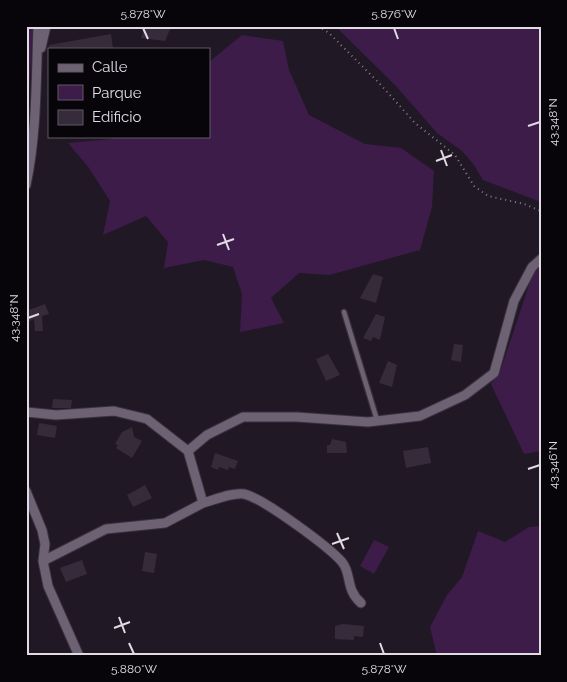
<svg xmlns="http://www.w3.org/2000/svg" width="567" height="682" font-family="Raleway,sans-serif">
<rect width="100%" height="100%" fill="#211825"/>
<path fill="#3d1c4a" d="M26,26h7l-7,114z
M335,26h206v176l-58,-22 -9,-15 -12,-14 -25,-18 -42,-48z
M242,35l41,6 6,29 20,45 56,29 36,4 33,23 -2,36 -12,43 -91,25 -30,-2 -28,25 13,25 -44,9 2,-38 -9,-27 -29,-7 -40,8 4,-26 -22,-26 -43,19 7,-34 -21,-33 -21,-25 44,-4 1,-3h96v-74z
M541,266v185l-17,3 -33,-70 10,-15 32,-96z
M541,526v130h-104l-7,-29 17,-32 15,-18 16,-46 27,11 24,-15z
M374,540l15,7 -15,27 -14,-8z"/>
<path fill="#352b3a" d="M145,26h19l7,1 -6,14 -24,-3z
M111,34l2,15h-64v-4z
M373,274l10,3 -7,26 -16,-5z
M45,304l4,10 -7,2 1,15h-8l-1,-12 -8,4v-12z
M376,314l9,3 -5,23 -7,-3 -2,4 -8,-3z
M454,344l9,1 -2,17 -10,-2z
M328,354l12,21 -14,6 -10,-22z
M388,361l9,4 -5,22 -13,-4z
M53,399l19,1 -1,8h-19z
M39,423l18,3 -2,12 -18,-3z
M132,427l2,10 8,4 -10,17 -16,-10 2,-3 -3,-1 7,-12z
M332,439l14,3 1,11h-20v-8h3z
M428,447l3,16 -25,5 -3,-17z
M215,453l23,8 -3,8 -6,-2 -1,3 -9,-3 -1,3 -7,-3z
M145,485l7,13 -19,9 -6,-12z
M145,552l12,2 -3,19 -12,-2z
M82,560l5,14 -21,8 -6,-14z
M343,624l21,2 -1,11 -9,-1v4l-19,-1v-13z"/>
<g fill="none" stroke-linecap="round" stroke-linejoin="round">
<g stroke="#39333d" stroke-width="7">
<path id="service" d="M344,312l33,108"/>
</g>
<g stroke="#39333d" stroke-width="11">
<path id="minor" d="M41,48l5,-22
M26,185c11,-52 10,-106 12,-159
M26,412l30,3 58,-4 33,8 41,32 15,52 -38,20 -59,6 -63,32
M188,451l19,-16 36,-18h54l71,5 52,-6 45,-21 29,-22 20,-72 18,-34 9,-8
M26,491l16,39 3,14 -2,17 5,25 31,70
M203,503c11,-3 30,-11 41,-9 19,4 85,53 98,68 10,12 3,27 19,41"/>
</g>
<path stroke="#867e89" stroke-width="2" stroke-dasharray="1 4" stroke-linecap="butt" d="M318,26l11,7 51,51 35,39 40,32 19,31 14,10 36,8 17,7"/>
<use href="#service" stroke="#6d6273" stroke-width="4.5"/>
<use href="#minor" stroke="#6d6273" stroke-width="9"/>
</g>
<path fill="none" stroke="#e1dbe4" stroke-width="2" d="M143,28l5,11M394,28l4,11M528,126l12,-4M441,150l6,16M436,161l16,-6M223,234l6,16M217,245l17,-6M28,318l11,-4M528,469l12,-4M337,533l7,16M332,544l17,-6M119,617l6,16M114,628l16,-6M129,643l5,11M380,643l4,11"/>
<rect width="567" height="682" fill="none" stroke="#08050a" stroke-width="55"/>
<rect x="48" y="48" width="162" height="90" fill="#08050a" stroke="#5f5b61"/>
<rect x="58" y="64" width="25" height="8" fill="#6d6273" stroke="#5f5b61"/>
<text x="92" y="72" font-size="15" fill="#e1dbe4">Calle</text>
<rect x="58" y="85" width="25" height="15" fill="#3d1c4a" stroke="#5f5b61"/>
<text x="92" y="98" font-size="15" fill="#e1dbe4">Parque</text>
<rect x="58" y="110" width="25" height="15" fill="#352b3a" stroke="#5f5b61"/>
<text x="92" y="122" font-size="15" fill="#e1dbe4">Edificio</text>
<rect x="28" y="28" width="512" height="626" fill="none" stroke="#e1dbe4" stroke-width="2"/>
<g font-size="12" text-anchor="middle" fill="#e1dbe4">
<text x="143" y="18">5.878°W</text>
<text x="394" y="18">5.876°W</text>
<text transform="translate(553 122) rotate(-90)" y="4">43.348°N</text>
<text transform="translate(14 318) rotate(-90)" y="4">43.348°N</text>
<text transform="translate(553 465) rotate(-90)" y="4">43.346°N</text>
<text x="134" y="673">5.880°W</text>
<text x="384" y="673">5.878°W</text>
</g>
</svg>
